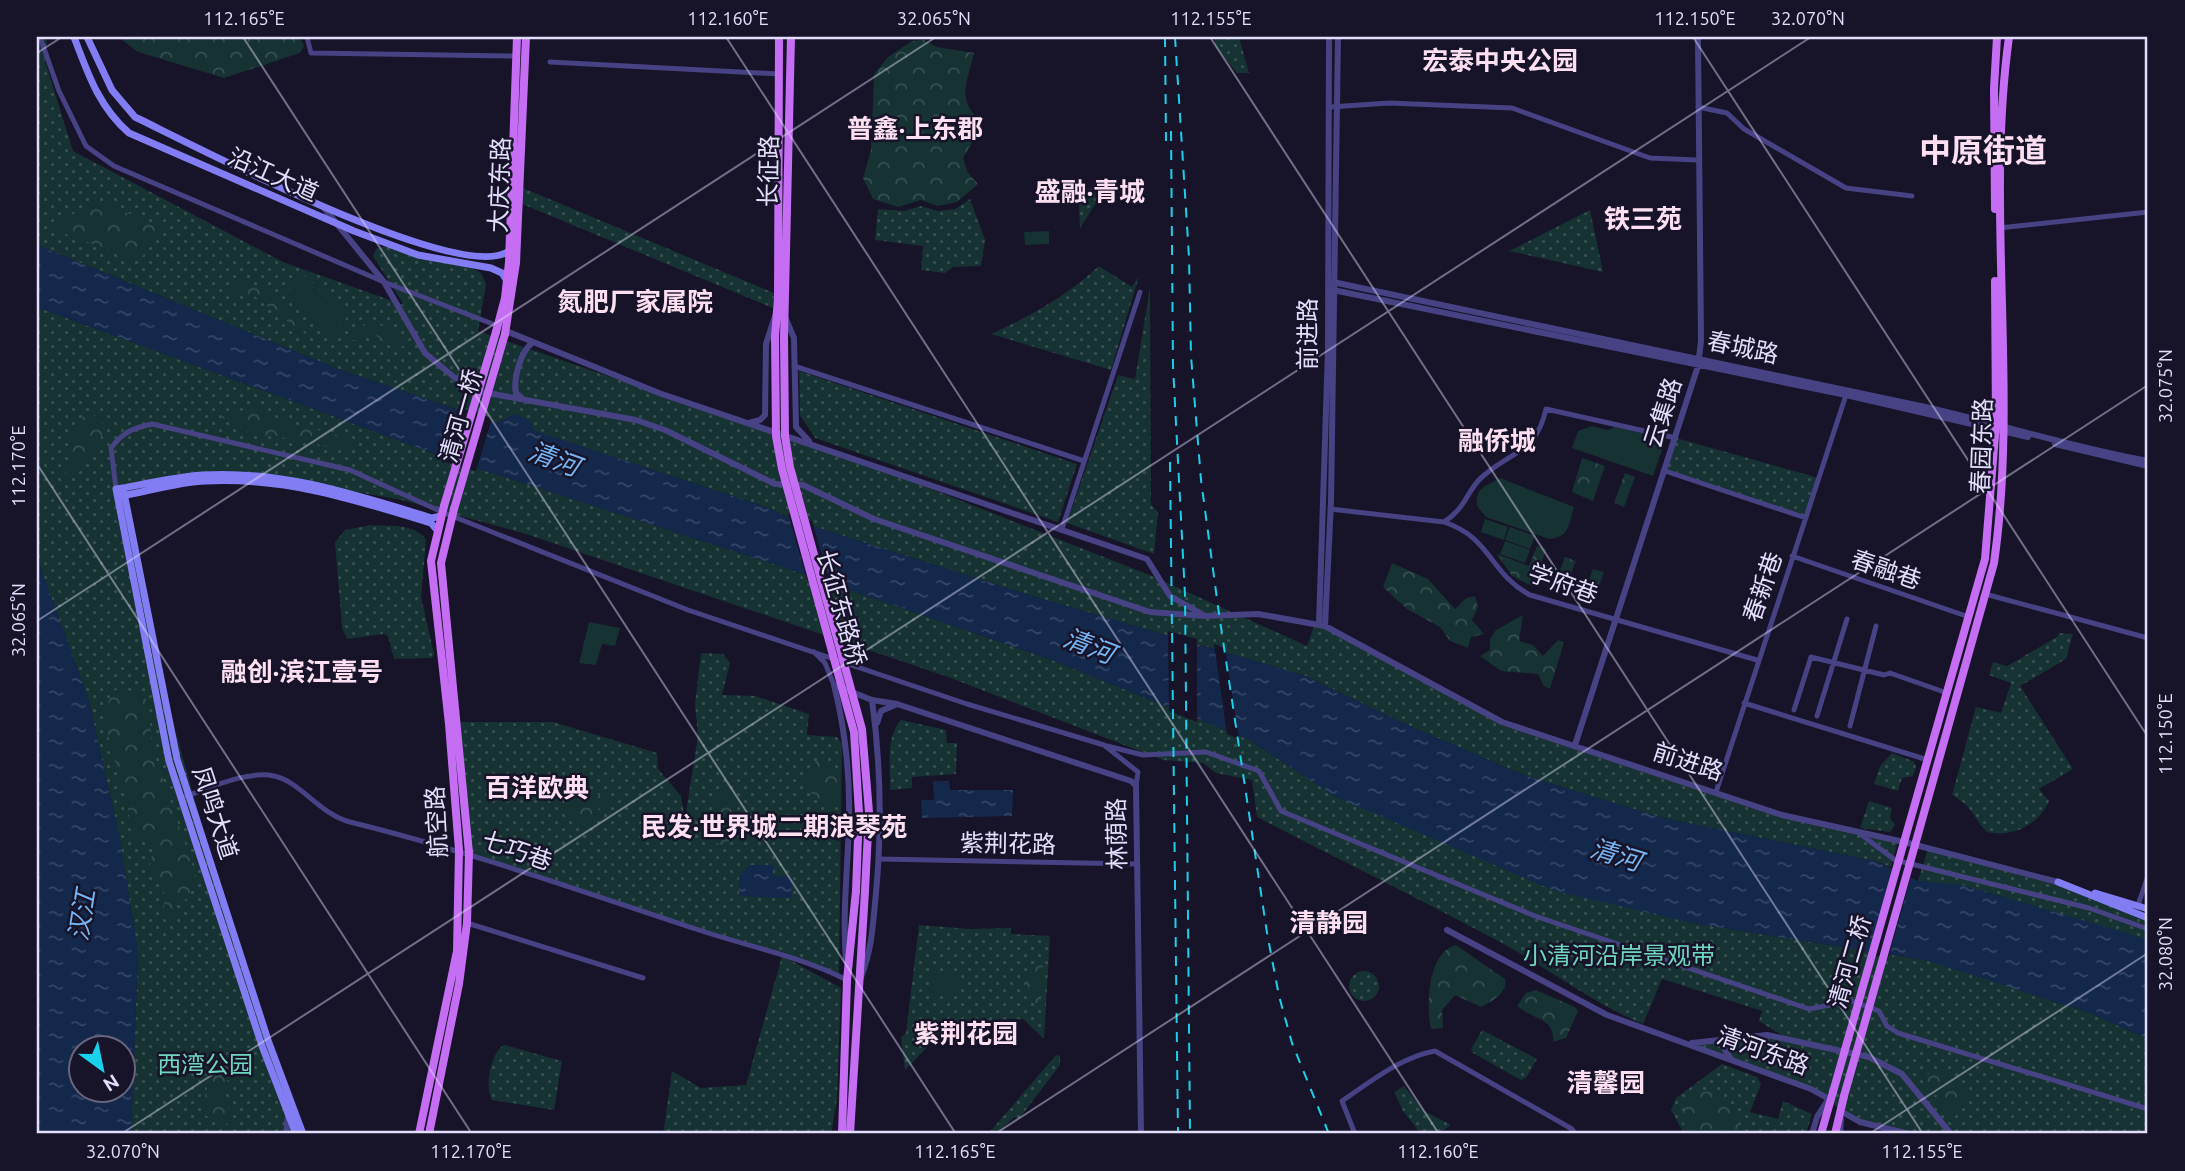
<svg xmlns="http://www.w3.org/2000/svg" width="2185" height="1171" font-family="Ubuntu,'Noto Sans SC',sans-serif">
<defs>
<pattern id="grass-dots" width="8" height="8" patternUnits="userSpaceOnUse" patternTransform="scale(1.75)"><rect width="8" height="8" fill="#163232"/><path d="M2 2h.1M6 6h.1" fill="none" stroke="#384f51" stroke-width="1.8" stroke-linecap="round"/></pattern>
<pattern id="forest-crowns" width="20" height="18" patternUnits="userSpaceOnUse" patternTransform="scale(1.75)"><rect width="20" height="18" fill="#163232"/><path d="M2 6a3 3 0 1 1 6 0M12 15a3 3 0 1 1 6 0" fill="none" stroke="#384f51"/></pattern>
<pattern id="water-ripples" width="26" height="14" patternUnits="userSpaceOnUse" patternTransform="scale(1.75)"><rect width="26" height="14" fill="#14284c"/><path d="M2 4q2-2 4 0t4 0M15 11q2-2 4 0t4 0" fill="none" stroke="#364767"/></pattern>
</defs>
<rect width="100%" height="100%" fill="#171329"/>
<path fill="url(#grass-dots)" d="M37,37h10l-2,24 28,90 210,111 121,43 -31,-49 4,-8 11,-2 82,21 11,6 5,11 -8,47 433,150 241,95 155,70 8,-23 187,99 280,93 116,26 -7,26 -16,-6 -212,-43 -137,-42 -128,-55 -92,-45 -284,-83 -222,-71 -40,-17 -226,-74 -19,-17 -18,9 -159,-54 -301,-124z
M1215,37h24l10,36h-12l-22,-27z
M523,188l251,105 -1,15 -251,-104z
M1078,188l27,1 -25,39z
M970,199l15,41 -4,26 -28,1 -8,6 -24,-3 2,-24 -48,-6 3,-31 26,2 17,-5 17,5 17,-2z
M1590,210l13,62 -94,-21z
M1099,266l33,21 7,-11 -28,94 -120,-36c41,-19 74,-37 108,-68z
M1150,287l1,218 7,7 -4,42 -87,-31 51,-148 17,4z
M37,307l412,152 334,108 269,93 196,79 88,58 356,126 238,38 160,52 58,26v95h-239l-49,-12 -18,-10 -13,-13 -146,-56 100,-7 -24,-15 3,-10 -100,-32 -19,45c-51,-21 -95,-56 -143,-82 -80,-43 -162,-83 -243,-125l-5,-37 -36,-7 -13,-10 -40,-3 -215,-83 -422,-143 -124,-34 -136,-24 -142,11 10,40 16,113 86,308 70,186h-175l7,-182 -20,-122 -30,-132 -51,-140z
M799,371l278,93 -19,58 -243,-84 -15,-23z
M1676,438l143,40 -13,40 -141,-47z
M370,525c17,1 46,-2 56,15l-5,57 13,57 -2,4 -38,1 -6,-23 -4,-2 -37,5 -5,-11 -7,-86 10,-12z
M2059,633l14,1 -7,25 -46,27 53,83 -34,20 10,12c-10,24 -37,37 -62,31 -17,-17 -10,-22 -35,-37l24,-88 25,6 10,-30 -22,-8 4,-13 14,4 50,-29z
M701,653l22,1 7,9 -8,32 33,1 54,18 -2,21 30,2 5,7 -3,231 -51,-16 53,29 -4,111 -6,35h-168l9,-63 29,17 45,-3 36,-129 -313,-103 -11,-131h95l104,31 1,16 23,27 4,23 13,-83 -3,-32z
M901,720l45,10 1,13h10l-1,31 -44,3v11l-22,2c1,-24 -5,-53 11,-70z
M1892,753l21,8 3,5 -3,10 -11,2 -4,13 -24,-7 6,-18z
M1869,801l23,7 -2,10 5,7 -5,7 -30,-4z
M1928,849l130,33 90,36v23l-155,-47 -75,-13z
M919,925l52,4 40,-1v6l39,2 -6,103 -21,-20 -27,1 -51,9 -40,41 -4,-33 5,-4z
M1349 986a15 15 0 1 1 30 0a15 15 0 1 1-30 0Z
M1482,1030l55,29 -11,19 -5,2 -48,-27 -2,-4z
M504,1045l58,16 -8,49 -62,-10c-8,-13 -1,-48 12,-55z
M1056,1055l4,1v9l-41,54 -5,-2 -17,17h-9z
M1722,1064l35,13 4,7 -11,28 28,7 5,-18 29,13 -6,20h-122l-13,-24 5,-12z
M1404,1086l20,25 27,14 -13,9h-17l-18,-23 -9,-19z"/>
<path fill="url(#forest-crowns)" d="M118,37h182l4,9 -4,7 -76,25 -86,-26z
M924,40l13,7 37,6c-8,36 -18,42 8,72l-19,33 5,15 10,11 -21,18 -19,4 -17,-6 -23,7 -25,-8 -10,-21 8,-28 3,-76 14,-17 24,-16z
M95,199l68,29 -21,29 -8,2 -82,-30z
M232,278l42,14 32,43 -53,-40 -15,1 -10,-6z
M362,324l22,2 26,19 -17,3 -18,-13 -25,6z
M254,407l23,13 81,20 -8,13 -49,-13 -48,-6 -32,-17z
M100,415c12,27 -15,35 -22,61h-13l10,-54 8,-5z
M1582,458l23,8 -12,35 -21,-9z
M1625,473l10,4 -11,30 -10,-4z
M1537,546l9,3 -12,38 -22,-11 -15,-22 32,12z
M1565,557l11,4 -12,30 -10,-4z
M1392,563l36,16 27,30 11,-11 9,-2 3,11 -6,13 12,14 -13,3 -3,11 -18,-7 -10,-14 -33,-18 -24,-22z
M1593,569l11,3 -11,31 -11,-4z
M1523,615l-4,26 14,4 10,11 15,-16 6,2 -14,47 -6,-3 -6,-12 -37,-3 -21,-15 10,-6v-11l6,-9z
M121,689l22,4 6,13 3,41 44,129 -8,22 -12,7 -7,23 -5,-12v-24l-15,-24 4,-17 -6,-13 -15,1c-2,-14 -3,-29 -6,-42 -8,-32 -30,-74 -13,-106z
M816,761h14c13,13 11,26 6,42h-12l-21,-16 1,-13z
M577,785h6l25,15v5l-10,4 -10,18 -10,-2 -15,-21z
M728,786l5,14 -3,40 -8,5 -10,-3 -2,-3 7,-46z
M1456,945l49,34c3,14 -13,22 -24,28l-26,-12 -13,15 1,18 -12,1c-5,-22 -4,-77 25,-84z
M1040,962l5,8 -7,33h-5l-8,-8 2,-25z
M1536,990l39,17 3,4 -12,27 -13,4c2,-24 -19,-22 -36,-36l9,-13z
M1938,1069l12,3 18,19 -2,9 -13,14 -13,-6 1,-12 -9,-2 -8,-8 2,-11z
M213,1075h7l11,9 -3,5 -9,2 10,18 1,16c-14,-6 -25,-3 -30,-21l7,-12 -1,-11z
M1709,1091c14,8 25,12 32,27l-5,16h-48l-7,-18 12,-22z"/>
<path fill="#163232" d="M1049,231v13l-24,1 -1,-13z
M302,273l45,44 -15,21 -24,-20 1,-3 -12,-9 2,-4 -12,-8z
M1592,426l16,4 7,-3 51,11 -13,38 -81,-28 6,-17z
M1500,478l74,29c-5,16 -4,31 -25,32l-63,-22 -9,-11c-2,-21 12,-20 23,-28z
M1485,519l23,8 -4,13 -23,-8z
M1510,527l25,9 -5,13 -25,-9z
M1505,541l25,9 -5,13 -25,-9z
M589,622l31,6 -5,18 -13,-2 -6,21 -17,-2z
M930,974l28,1 -1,18 -28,-1z"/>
<path fill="url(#water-ripples)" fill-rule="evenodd" d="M37,245l301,124 159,54 18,-9 15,7 5,10 225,74 40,17 222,71 284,83 92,45 128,55 137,42 212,43 43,20 44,4 171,50 15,6v98l-58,-26 -165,-53 -233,-37 -137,-32 -219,-94 -88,-58 -196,-79 -269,-93 -334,-108 -412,-152z
M37,558l51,140 30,132 20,122 -7,182h-94zM80,1048h42v42h-42z
M933,781h16l1,9h63l-1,26 -90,2 -1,-18h13z
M749,865h24v11l18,1v21l-52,-2v-19z"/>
<path fill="#171329" d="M462,408l30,10 -16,53 -30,-9z
M788,513l24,8 19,66 -24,-8z
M1168,631l29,8v83l-28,-11z
M1214,644l11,4 14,91 -12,-5z
M1894,865l18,9 -24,84 -19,-3z"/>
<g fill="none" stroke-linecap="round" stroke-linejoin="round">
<path stroke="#474284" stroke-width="5" d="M40,37l19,54 27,55 28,20 270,116 114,44
M307,37l4,16 204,3
M550,62l229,12
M1330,107l59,-4 123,5 138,50 47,2
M1698,107l29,6 17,16 102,59 66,8
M1999,228l149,-16
M794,366l290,95
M1665,471l141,47
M116,489l-5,-41c12,-16 22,-20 41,-24l198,46 92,42 246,98 279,94 137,41 34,27 -2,14
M1330,509l114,13c24,-16 22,-31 38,-45 30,-27 54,-23 64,-68l130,29
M1444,522c48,16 45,51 86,73l227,65
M1062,529l78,-237
M1792,556l177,61
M1985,594l163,44
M814,652l11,11 9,22
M1744,703l184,57
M1794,710l17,-53 73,18 6,-2 57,20
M1817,716l30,-97
M1850,726l26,-100
M1107,746l36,9 63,-3 53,19 22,40 254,105 274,93 43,-8 27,10 8,15 11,7 250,76
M1716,792l130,-397
M181,798c27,-9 65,-28 93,-22 26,5 45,38 76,46 118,29 231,69 346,107 49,17 105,27 151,51
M1859,833l36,27 194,48 59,21
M879,859l258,5
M2138,905l10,-29
M467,923l176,55
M1355,1134l-13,-33c28,-19 59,-44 93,-50l137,78 3,5"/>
<path stroke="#474284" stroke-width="6" d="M324,208l60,74 41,71 30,25 27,14 154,28 29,10 110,54 28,1 71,34 276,93 55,4 53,-2 67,12 177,96 280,93 122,27 154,40
M1328,281l602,127c73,17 144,40 218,53
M1328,289l518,106 182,42
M785,317l9,21 2,89 13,14
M506,331l153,62 488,166 23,37 32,18
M525,401l-9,-8c-3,-14 5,-42 16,-50
M749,423l11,-3 5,-5 1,-71 9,-28
M2055,444l93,22
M1319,624l9,-275 1,-312
M1325,626l6,-124 7,-465
M877,723l4,-12 14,-6
M1575,745l123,-379 3,-25 -3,-304
M1447,930l160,85 204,74 18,10
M846,961c-4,-48 2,-94 3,-142 1,-45 -4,-90 -15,-134l38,15 25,4 234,77 5,5 5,348
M861,977c11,-27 12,-54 15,-84 6,-65 5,-128 -4,-193
M1692,1043l75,-8 102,22 33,17 49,60
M1731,1059l-6,-9 7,-9
M1842,1112l18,10 49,12
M286,1134l2,-19
M1812,1134l5,-17 13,-20
M1840,1134l1,-15"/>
<path stroke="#837df4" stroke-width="7" d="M74,37c14,37 25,70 55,96l225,98 64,24 73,13 11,5 5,8
M87,37l25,53 23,27c58,28 326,169 374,134
M123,488c26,-5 53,-11 79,-13 81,-5 154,20 230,43l9,-2
M121,496c28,-5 57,-14 85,-15 80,-4 150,19 225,42l6,7
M2058,882l90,36
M2095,893l53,16
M296,1134l-34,-88 -93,-285 -53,-272 7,-1 54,271 92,284 34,91"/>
<path stroke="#c56ef3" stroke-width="8" d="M1995,209l-1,-120 3,-52
M496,332l9,-34 4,-36 8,-225
M505,334l11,-71 10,-226
M775,337l3,-39 1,-261
M784,337l7,-300
M1904,842l81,-283 11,-136 -1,-142
M1915,845l79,-282c25,-174 -9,-352 15,-526
M419,1134l38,-183 2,-101 -10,-126 -18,-163 13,-55
M429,1134l30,-150 8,-61 2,-70 -28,-290 13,-54
M842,1134l5,-154 9,-89
M850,1134l15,-243
M1821,1134l12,-42
M1835,1134l9,-38"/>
<path stroke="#1ad1ec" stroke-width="2" stroke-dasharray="10 9" stroke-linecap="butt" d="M1165,37l1,104
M1175,37l14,220 2,99 10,124 18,134 48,319 12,63 13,47 37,91
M1171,131l2,235 12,229 5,539
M1170,462l8,672"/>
<path stroke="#c56ef3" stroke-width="8" d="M775,337l1,99 6,33 72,263 5,81 -3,78
M784,337l1,99 5,31 72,262 7,83 -4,79
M444,506l52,-174
M454,509l51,-175
M1833,1092l71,-250
M1844,1096l71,-251"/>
</g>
<path fill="none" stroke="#e2defc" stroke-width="2" stroke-opacity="0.45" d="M243,37l713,1097M726,37l713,1097M1210,37l713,1097M1693,37l455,700M37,53l25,-16M37,464l435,670M37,621l899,-584M121,1134l1690,-1097M995,1134l1153,-749M1869,1134l279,-181"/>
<g text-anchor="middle" stroke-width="5" stroke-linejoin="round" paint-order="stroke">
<g font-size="24" fill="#e2defc" stroke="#171329">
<text transform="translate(769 171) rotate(-89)" y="8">长征路</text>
<text transform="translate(273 175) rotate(24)" y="8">沿江大道</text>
<text transform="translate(500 185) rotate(-88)" y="8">大庆东路</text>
<text transform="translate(1308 334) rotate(-90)" y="8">前进路</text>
<text transform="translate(1743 348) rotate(12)" y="8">春城路</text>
<text transform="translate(1663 413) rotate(-72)" y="8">云集路</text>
<text transform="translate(461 416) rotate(-74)" y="8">清河一桥</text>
<text transform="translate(1982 446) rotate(-88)" y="8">春园东路</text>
<text transform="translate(1886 570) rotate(19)" y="8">春融巷</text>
<text transform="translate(1563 584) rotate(20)" y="8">学府巷</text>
<text transform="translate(1763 587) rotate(-71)" y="8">春新巷</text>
<text transform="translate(841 608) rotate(74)" y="8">长征东路桥</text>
<text transform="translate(1688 762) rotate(18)" y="8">前进路</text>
<text transform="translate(215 813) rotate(72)" y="8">凤鸣大道</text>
<text transform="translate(437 822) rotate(-93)" y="8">航空路</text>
<text transform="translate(1117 834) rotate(-91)" y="8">林荫路</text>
<text transform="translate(1008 844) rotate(1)" y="8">紫荆花路</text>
<text transform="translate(517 851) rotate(19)" y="8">七巧巷</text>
<text transform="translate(1850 962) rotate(-74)" y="8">清河二桥</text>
<text transform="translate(1763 1051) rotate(20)" y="8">清河东路</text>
</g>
<g font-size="24" fill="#6fd7c0" stroke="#171329">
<text x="1619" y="964">小清河沿岸景观带</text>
<text x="205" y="1073">西湾公园</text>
</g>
<g font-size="26" font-weight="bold" fill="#fce0f1" stroke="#171329">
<text x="1500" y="70">宏泰中央公园</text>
<text x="915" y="138">普鑫·上东郡</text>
<text x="1090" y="201">盛融·青城</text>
<text x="1643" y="228">铁三苑</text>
<text x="635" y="311">氮肥厂家属院</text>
<text x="1497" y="450">融侨城</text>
<text x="302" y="681">融创·滨江壹号</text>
<text x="537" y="797">百洋欧典</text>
<text x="774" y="836">民发·世界城二期浪琴苑</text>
<text x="1329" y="932">清静园</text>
<text x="966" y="1043">紫荆花园</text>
<text x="1606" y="1092">清馨园</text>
</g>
<g font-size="26" font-style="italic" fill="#75b5f3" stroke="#171329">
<text transform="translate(554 459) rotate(20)" y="9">清河</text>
<text transform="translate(1089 646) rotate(21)" y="9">清河</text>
<text transform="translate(1616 855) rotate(17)" y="9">清河</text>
<text transform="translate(82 915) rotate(-81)" y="9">汉江</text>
</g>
<g font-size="32" font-weight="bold" fill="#fce0f1" stroke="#171329">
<text x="1983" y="162">中原街道</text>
</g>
</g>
<rect width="2185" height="1171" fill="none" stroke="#171329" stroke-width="77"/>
<g transform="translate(102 1069) rotate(147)"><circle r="33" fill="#171329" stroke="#68647d" stroke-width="2"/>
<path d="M0-5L12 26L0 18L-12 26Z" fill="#1ad1ec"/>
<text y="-10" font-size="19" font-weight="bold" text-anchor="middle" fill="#e2defc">N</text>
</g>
<rect x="38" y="38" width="2108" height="1094" fill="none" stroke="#e2defc" stroke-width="2.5"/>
<g font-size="18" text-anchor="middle" fill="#e2defc">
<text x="244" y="25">112.165°E</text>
<text x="728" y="25">112.160°E</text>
<text x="934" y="25">32.065°N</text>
<text x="1211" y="25">112.155°E</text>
<text x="1695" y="25">112.150°E</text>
<text x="1808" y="25">32.070°N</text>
<text transform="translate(2166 386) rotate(-90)" y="6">32.075°N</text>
<text transform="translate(19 466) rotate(-90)" y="6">112.170°E</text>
<text transform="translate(19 620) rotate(-90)" y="6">32.065°N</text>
<text transform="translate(2166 734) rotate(-90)" y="6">112.150°E</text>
<text transform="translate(2166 954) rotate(-90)" y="6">32.080°N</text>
<text x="123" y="1158">32.070°N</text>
<text x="471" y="1158">112.170°E</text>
<text x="955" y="1158">112.165°E</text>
<text x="1438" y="1158">112.160°E</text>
<text x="1922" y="1158">112.155°E</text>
</g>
</svg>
